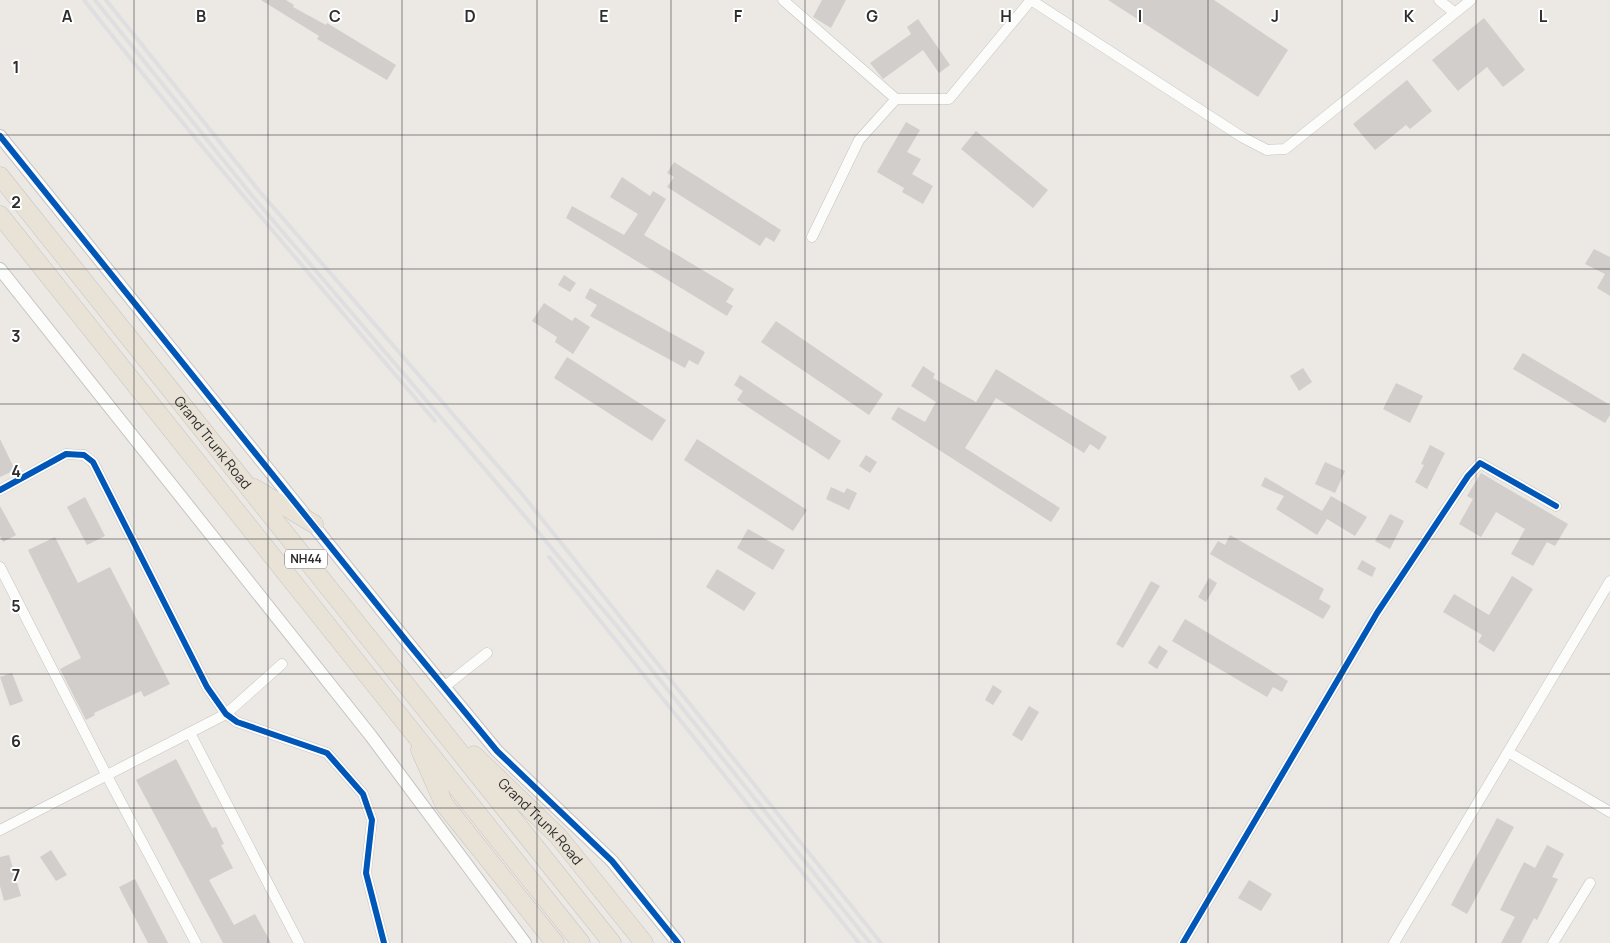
<svg xmlns="http://www.w3.org/2000/svg" width="1610" height="943" font-family="Manrope,sans-serif">
<rect width="100%" height="100%" fill="#ece8e4"/>
<path fill="#d1cecb" d="M261,0h25l8,5 -1,2 33,18 1,-2 69,42 -9,15 -70,-41 2,-3z
M822,0h24l-15,28 -18,-11z
M1108,0h106l74,50 -30,47z
M1484,18l41,52 -22,17 -16,-20 -29,24 -26,-31z
M918,19l32,46 -11,8 -16,-23 -40,29 -13,-16 41,-29 -4,-7z
M1407,80l25,31 -22,18 -4,-4 -31,25 -22,-26z
M906,122l14,8 -13,22 14,7 -9,15 21,12 -10,18 -21,-12 2,-4 -27,-16z
M976,131l72,59 -15,18 -72,-59z
M674,162l107,68 -7,12 -8,-5 -6,9 -93,-59 7,-10 -7,-4z
M622,177l28,19 3,-5 13,8 -22,36 90,54 -8,13 7,4 -6,10 -161,-98 6,-12 52,29 14,-21 -28,-17z
M1594,249l16,8v39l-13,-8 8,-14 -20,-10z
M564,275l12,8 -6,9 -12,-7z
M590,288l115,64 -7,13 -9,-5 -4,8 -95,-52 7,-11 -12,-7z
M544,303l28,18 3,-4 15,10 -17,27 -18,-12 2,-5 -25,-16z
M776,321l107,73 -14,21 -108,-73z
M1523,353l87,52v10l-5,8 -92,-54z
M567,357l99,63 -14,21 -98,-63z
M923,366l12,8 -2,4 43,24 20,-33 111,68 -8,13 -9,-6 -6,9 -88,-55 -31,50 95,60 -9,14 -160,-103 7,-12 27,15 11,-20 -25,-16z
M1303,368l9,14 -13,9 -9,-15z
M740,375l101,66 -12,19 -92,-60 6,-9 -9,-6z
M1396,383l27,13 -13,27 -27,-14z
M0,439l15,31 -15,7z
M697,439l110,71 -14,21 -109,-71z
M1430,445l15,8 -18,36 -12,-7 9,-17 -3,-1z
M866,455l11,7 -7,11 -11,-7z
M1325,462l20,9 -10,22 -20,-9z
M1481,473l87,51 -13,22 -8,-4 -14,24 -22,-12 14,-25 -29,-17 -15,25 -22,-13 14,-25 -6,-3z
M1265,477l57,34 9,-15 36,21 -12,19 -28,-17 -10,16 -41,-26 8,-13 -23,-10z
M831,487l13,6 3,-5 10,5 -8,17 -23,-11z
M85,497l20,39 -18,9 -20,-38z
M0,506l16,29 -13,7 -3,-6z
M1390,514l14,7 -14,28 -15,-8z
M748,529l37,21 -12,20 -36,-22z
M1230,535l94,54 -5,10 12,7 -8,13 -113,-65 8,-13 7,4z
M55,537l23,46 32,-16 60,117 -26,13 -3,-6 -47,22 1,2 -9,5 -26,-51 21,-11 -53,-108z
M1362,560l14,8 -4,9 -15,-8z
M717,569l39,24 -12,18 -38,-24z
M1512,576l21,13 -39,63 -16,-10 4,-7 -39,-23 11,-18 35,21z
M1209,578l8,5 -11,19 -8,-5z
M1151,581l9,5 -37,62 -7,-4z
M1185,619l103,62 -6,11 -9,-5 -6,10 -95,-56z
M1159,645l9,6 -11,18 -9,-6z
M12,673l11,28 -13,5 -10,-29z
M993,685l9,6 -9,14 -8,-5z
M1029,706l10,6 -17,29 -10,-6z
M176,759l36,69 4,-1 8,17 -3,1 12,23 -24,12 25,45 21,-11 16,29h-48l-87,-163z
M1497,818l17,9 -47,87 -16,-9z
M1547,845l17,9 -12,23 6,2 -21,41 -3,-2 -13,25h-20l14,-26 -15,-7 24,-48 11,6z
M51,850l16,25 -11,6 -16,-24z
M9,855l12,41 -17,5 -4,-15v-29z
M135,879l33,64h-20l-29,-56z
M1249,880l23,14 -11,17 -23,-13z"/>
<g fill="none" stroke-linecap="round" stroke-linejoin="round">
<g stroke="#c5c4c5" stroke-width="11">
<path id="minor" d="M783,0l113,99
M1031,0l211,137 25,13 18,-1 186,-149
M1439,0l16,13
M812,237l47,-97 37,-41h53l82,-99
M0,490l66,-36 18,1 9,7 114,225 19,27 11,8 90,31 36,41 9,26 -6,53 18,70
M0,567l107,209 89,167
M444,687l43,-34
M190,733l109,210
M1508,752l102,60
M0,830l226,-116 56,-50
M1183,943l194,-330 91,-137 12,-13 76,43
M1394,943l216,-362
M1553,943l37,-60"/>
</g>
<g stroke="#c5c4c5" stroke-width="14">
<path id="tertiary" d="M0,136l408,507 89,108 115,110 66,82
M0,269l371,467 154,207"/>
</g>
<g stroke="#c6c5c4" stroke-width="19">
<g id="trunk">
<path id="s1" d="M0,176l612,767"/>
<path d="M0,215l581,728"/>
<path d="M254,488l60,36"/>
<path d="M420,750l24,54 111,139"/>
<path id="s2" d="M474,755l84,81 86,107"/>
</g>
</g>
<use href="#minor" stroke="#fcfcfb" stroke-width="10"/>
<use href="#tertiary" stroke="#fcfcfb" stroke-width="12"/>
<use href="#trunk" stroke="#e9e2d6" stroke-width="18"/>
<path stroke="#dfdfe1" stroke-width="4" d="M84,0c113,144 232,282 351,421
M95,0l158,197 259,304 104,124 254,318
M106,0l154,192 262,302 359,449
M549,557l310,386"/>
<g stroke="#fff" stroke-width="9">
<path id="cycleway" d="M0,136l408,507 89,108 115,110 66,82
M0,490l66,-36 18,1 9,7 114,225 19,27 11,8 90,31 36,41 9,26 -6,53 18,70
M1183,943l194,-330 91,-137 12,-13 76,43"/>
</g>
<use href="#cycleway" stroke="#0057b8" stroke-width="6"/>
</g>
<path fill="none" stroke="#2e2e2e" stroke-width="1" stroke-opacity="0.55" d="M134,0v943M268,0v943M402,0v943M537,0v943M671,0v943M805,0v943M939,0v943M1073,0v943M1208,0v943M1342,0v943M1476,0v943M0,135h1610M0,269h1610M0,404h1610M0,539h1610M0,674h1610M0,808h1610"/>
<g text-anchor="middle" stroke-width="4" stroke-linejoin="round" paint-order="stroke">
<rect fill="#fff" stroke="#6d6d6d" stroke-width="1" x="285" y="549.5" width="42" height="19" rx="4"/>
<g font-size="12" font-weight="bold" fill="#2e2e2e">
<text x="306" y="563">NH44</text>
</g>
<g font-size="14" fill="#2e2e2e" stroke="#fff">
<text dy="5" stroke="none"><textPath href="#s1" startOffset="341">Grand Trunk Road</textPath></text>
<text dy="5" stroke="none"><textPath href="#s2" startOffset="94">Grand Trunk Road</textPath></text>
</g>
</g>
<g font-size="16" text-anchor="middle" font-weight="bold" fill="#2e2e2e" stroke="#fff" stroke-width="4" stroke-linejoin="round" paint-order="stroke">
<text x="67" y="22">A</text>
<text x="201" y="22">B</text>
<text x="335" y="22">C</text>
<text x="470" y="22">D</text>
<text x="604" y="22">E</text>
<text x="738" y="22">F</text>
<text x="872" y="22">G</text>
<text x="1006" y="22">H</text>
<text x="1140" y="22">I</text>
<text x="1275" y="22">J</text>
<text x="1409" y="22">K</text>
<text x="1543" y="22">L</text>
<text x="16" y="73">1</text>
<text x="16" y="208">2</text>
<text x="16" y="342">3</text>
<text x="16" y="477">4</text>
<text x="16" y="612">5</text>
<text x="16" y="747">6</text>
<text x="16" y="881">7</text>
</g>
</svg>
